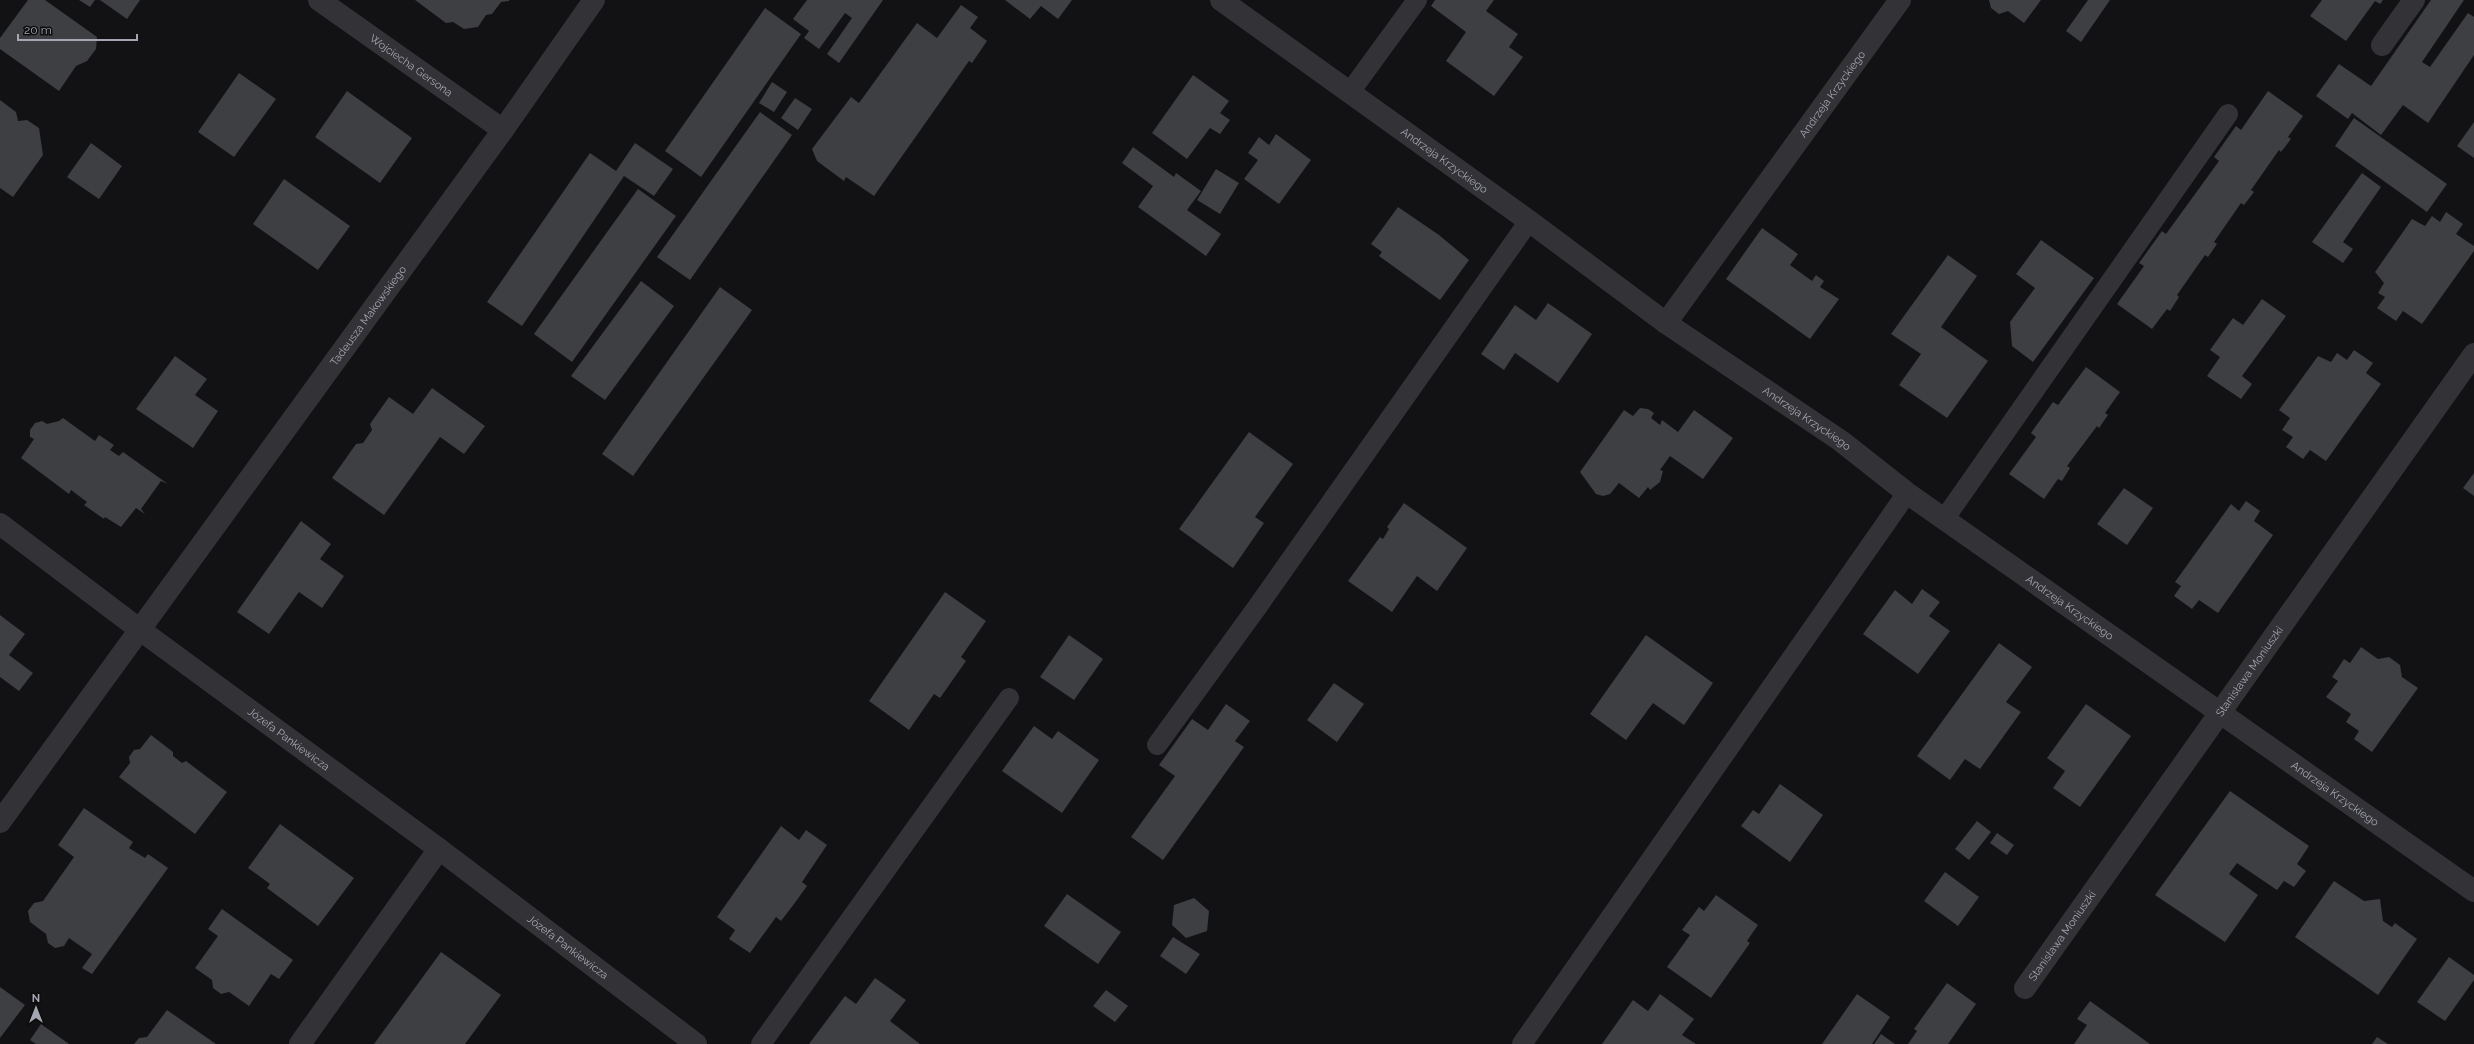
<svg xmlns="http://www.w3.org/2000/svg" width="2474" height="1044" font-family="Raleway,sans-serif">
<rect width="100%" height="100%" fill="#121113"/>
<path fill="#3e3f43" d="M28,0h17l52,37 -1,12 -9,12 -11,5 -17,25 -59,-42v-11z
M79,0h16l-5,7z
M100,0h40l-13,19z
M415,0h94v1l-8,1 -9,12 -6,1 -8,12 -14,2 -11,-7 -7,1z
M807,0h76l-44,63 -12,-9 25,-36 -7,-5 -26,36 -15,-11 5,-7 -16,-12z
M1005,0h67l-14,19 -17,-13 -11,13z
M1435,0h59l-8,11 32,23 -9,13 14,10 -29,39 -48,-35 20,-29 -35,-26z
M1989,0h52l-17,23 -16,-12 -9,3 -8,-6z
M2088,0h22l-29,42 -15,-11z
M2322,0h61l-3,4 -5,-3 -29,40 -36,-25z
M2431,0h33l-42,62 8,5 38,-54 6,4v38l-46,68 -25,-18 -22,30 -29,-22 -4,6 -32,-23 23,-32 32,22z
M961,5l17,12 -8,11 17,13 -15,22 -3,-2 -95,135 -28,-19 -2,4 -27,-20 -5,-12 39,-52 8,6 58,-80 20,15z
M765,8l36,26 -100,143 -36,-26z
M239,73l37,26 -42,58 -36,-25z
M1193,75l36,26 -9,12 10,7 -10,14 -10,-6 -23,31 -35,-26z
M772,82l15,10 -13,20 -15,-9z
M347,91l65,47 -32,45 -65,-46z
M2268,91l35,25 -15,21 3,2 -10,13 -2,-2 -28,40 3,2 -10,13 -3,-2 -27,39 3,2 -9,13 -3,-2 -28,40 2,2 -9,14 -3,-2 -15,20 -35,-25 27,-38 -5,-3 23,-32 4,3 53,-73 -5,-4 22,-31 5,4z
M795,98l17,11 -14,21 -17,-12z
M0,100l16,12 2,9 9,-1 12,8 4,27 -30,42 -13,-9z
M760,112l32,23 -102,145 -33,-23z
M2354,118l93,66 -20,28 -92,-66z
M2474,122v36l-17,-12z
M1276,134l35,26 -32,44 -35,-25 14,-19 -10,-7 11,-16 10,8z
M91,143l31,23 -23,33 -32,-22z
M635,143l38,26 -19,27 -30,-20 -102,150 -35,-24 103,-149 26,18z
M1133,147l41,30 2,-4 25,18 -14,19 34,24 -15,22 -68,-49 15,-21 -31,-23z
M1216,169l23,14 -19,31 -23,-14z
M2362,173l19,14 -38,55 10,7 -10,14 -31,-21z
M284,179l66,47 -32,44 -65,-46z
M638,189l38,27 -104,146 -38,-28z
M1398,207l41,28 30,25 -29,40 -61,-44 3,-4 -11,-8z
M2446,212l17,12 -7,10 18,12v5l-52,73 -19,-13 -7,10 -19,-13 8,-11 -7,-4 6,-10 -9,-11 37,-53 13,7 7,-10 8,6z
M1762,228l36,26 -8,11 22,16 4,-6 8,6 -4,6 19,12 -29,40 -84,-60z
M2041,240l53,38 -61,84 -21,-16 -2,-24 25,-34 -19,-14z
M1948,255l29,21 -36,51 47,34 -41,57 -48,-33 22,-31 -30,-20z
M641,281l33,25 -69,94 -34,-24z
M720,287l32,23 -119,166 -31,-22z
M2262,299l24,17 -44,60 10,8 -11,15 -34,-23 13,-19 -10,-7 23,-32 10,7z
M1548,303l44,31 -34,49 -43,-30 -11,17 -23,-16 34,-49 21,15z
M2354,350l19,13 -7,10 15,11 -55,77 -16,-11 -7,9 -17,-12 7,-10 -11,-7 8,-12 -11,-8 39,-54 13,6 6,-9 10,7z
M175,356l32,23 -12,16 23,16 -25,37 -57,-39z
M2086,367l34,25 -15,21 3,2 -9,13 -2,-2 -30,40 3,2 -8,13 -4,-2 -14,20 -35,-25 27,-37 -5,-4 22,-31 5,3z
M432,388l53,38 -21,28 -24,-17 -56,78 -52,-37 24,-34 7,-1 9,-13 -2,-6 19,-27 24,17z
M1640,408l8,1 6,4 -3,5 9,7 2,-5 16,12 16,-22 39,28 -30,41 -33,-23 -10,14 3,1 -3,11 -10,8 -2,-3 -9,11 -20,-15 -9,11 -7,2 -7,-2 -16,-22 44,-62 9,6z
M63,418l32,23 4,-6 15,10 -4,5 9,6 4,-4 45,32 -7,-3 -20,28 4,5 -9,-6 -15,19 -16,-10 -1,2 -20,-14 3,-3 -16,-12 -2,4 -48,-36 13,-19 -4,-2v-7l5,-7 7,-2 5,3 12,-3z
M1249,432l44,32 -38,53 9,6 -31,45 -54,-39z
M2474,473v23l-11,-8z
M2124,488l29,20 -26,37 -30,-21z
M2246,501l14,10 -6,10 19,14 -55,78 -19,-13 -7,9 -18,-13 7,-10 -6,-4 56,-78 8,7z
M1404,503l63,45 -30,43 -20,-15 -25,36 -44,-31 32,-44 3,2 6,-10 -2,-2z
M301,521l30,23 -11,15 24,17 -22,32 -23,-16 -30,42 -32,-22z
M1922,589l18,13 -11,14 21,15 -32,43 -55,-40 32,-44 17,14z
M945,592l41,29 -25,36 5,4 -26,37 -6,-4 -25,36 -40,-29z
M0,615l25,19 -16,21 24,18 -14,18 -19,-14z
M1069,635l34,24 -29,41 -34,-23z
M1646,635l67,48 -29,42 -31,-22 -27,37 -36,-26z
M1999,643l33,24 -26,35 15,10 -41,57 -15,-10 -15,21 -33,-24z
M2361,647l17,12 11,-2 11,8 2,12 16,11 -46,64 -18,-13 5,-8 -13,-9 5,-8 -25,-17 12,-16 -6,-4 12,-18 6,4z
M1334,683l30,21 -27,38 -30,-22z
M1226,704l24,17 -15,20 9,6 -81,113 -32,-23 44,-61 -16,-11 33,-46 16,11z
M2086,704l45,32 -51,71 -27,-19 12,-17 -18,-13z
M1034,726l18,13 6,-8 41,29 -37,53 -60,-42z
M151,735l22,17v4l9,7 4,-2 41,31 -32,42 -76,-57 11,-14 -1,-6 5,-7 6,-1z
M1780,784l43,31 -33,47 -49,-36 12,-16 6,4z
M2230,791l79,55 -12,18 9,7 -12,16 -10,-6 -7,9 -40,-27 -8,11 29,21 -33,47 -70,-47z
M84,808l49,34 -4,6 16,10 3,-4 20,14 -76,106 -10,-6 10,-14 -23,-16 -5,8 -9,2 -7,-5 -2,-9 -16,-12 -2,-11 6,-8 9,-2 31,-44 -16,-12z
M1977,821l14,11 -22,28 -14,-11z
M280,824l74,54 -36,48 -51,-38 3,-4 -22,-16z
M781,826l18,14 7,-10 21,15 -25,37 5,4 -13,18 -13,17 -5,-4 -26,36 -21,-14 6,-9 -18,-13z
M1997,833l17,12 -7,10 -17,-12z
M1945,872l34,25 -21,29 -34,-25z
M2334,881l30,20 16,-2 3,22 9,6 3,-4 22,16 -39,56 -83,-58z
M1067,894l54,38 -23,32 -54,-38z
M1716,895l42,30 -11,16 3,2 -39,55 -44,-31 23,-32 -8,-5 17,-23 5,4z
M1194,898l15,13 -2,20 -21,7 -14,-13 2,-20z
M222,909l71,51 -14,19 -8,-5 -22,32 -20,-14 -8,2 -8,-6 -1,-8 -17,-12 23,-32 -10,-7z
M1173,937l27,17 -14,20 -26,-18z
M441,952l60,43 -36,49h-91z
M2449,957l25,18v5l-29,41 -28,-19z
M875,978l31,22 -16,21 30,23h-111l36,-48 11,8z
M1947,983l29,21 -28,40h-40l9,-13 -3,-2z
M0,987l25,18 -25,33z
M1106,990l22,16 -13,16 -22,-16z
M1660,994l34,25 -12,16 14,9h-94l31,-44 15,11z
M1857,994l33,23 -18,27h-50z
M2090,1001l60,43h-76l13,-19 -10,-6z
M167,1010l49,34h-82l5,-6 8,-1z
M41,1024l28,20h-33l-6,-4z
M1881,1034l14,10h-21z
M2377,1037l11,7h-16z"/>
<g fill="none" stroke-linecap="round" stroke-linejoin="round">
<path stroke="#333337" stroke-width="20" d="M1350,92l67,-92
M1945,518l283,-404
M1157,745l101,-139 271,-385
M761,1044l248,-346
M1522,1044l385,-551"/>
<g stroke="#333337" stroke-width="22">
<path id="s1" d="M319,0l184,130"/>
<path id="s2" d="M1221,0l308,221 137,102 175,118 66,52 567,398"/>
<path d="M2382,45l32,-45"/>
<path id="s3" d="M1666,323l234,-323"/>
<path id="s4" d="M0,524l139,105 300,220 257,195"/>
<path id="s5" d="M0,822l503,-692 91,-130"/>
<path id="s6" d="M2025,988l449,-634"/>
<path d="M300,1044l139,-195"/>
</g>
</g>
<g text-anchor="middle" stroke-width="4" stroke-linejoin="round" paint-order="stroke">
<g font-size="11" fill="#a4a6b2" stroke="#0d0d0e">
<text dy="4" stroke="none"><textPath href="#s1" startOffset="113">Wojciecha Gersona</textPath></text>
<text dy="4" stroke="none"><textPath href="#s3" startOffset="283">Andrzeja Krzyckiego</textPath></text>
<text dy="4" stroke="none"><textPath href="#s2" startOffset="275">Andrzeja Krzyckiego</textPath></text>
<text dy="4" stroke="none"><textPath href="#s5" startOffset="626">Tadeusza Makowskiego</textPath></text>
<text dy="4" stroke="none"><textPath href="#s2" startOffset="720">Andrzeja Krzyckiego</textPath></text>
<text dy="4" stroke="none"><textPath href="#s2" startOffset="1044">Andrzeja Krzyckiego</textPath></text>
<text dy="4" stroke="none"><textPath href="#s6" startOffset="388">Stanisława Moniuszki</textPath></text>
<text dy="4" stroke="none"><textPath href="#s4" startOffset="360">Józefa Pankiewicza</textPath></text>
<text dy="4" stroke="none"><textPath href="#s2" startOffset="1368">Andrzeja Krzyckiego</textPath></text>
<text dy="4" stroke="none"><textPath href="#s6" startOffset="64">Stanisława Moniuszki</textPath></text>
<text dy="4" stroke="none"><textPath href="#s4" startOffset="708">Józefa Pankiewicza</textPath></text>
</g>
</g>
<g transform="translate(36 1008)" stroke="#0d0d0e" stroke-width="3" paint-order="stroke">
<path d="M0-3L7 15L0 10L-7 15Z" fill="#a4a6b2"/>
<text y="-6" font-size="11" font-weight="bold" text-anchor="middle" fill="#a4a6b2">N</text>
</g>
<path d="M18 34v6h119v-6" fill="none" stroke="#a4a6b2" stroke-width="2"/>
<text x="24" y="34" font-size="12" fill="#a4a6b2" stroke="#0d0d0e" stroke-width="3" paint-order="stroke">20 m</text>
</svg>
